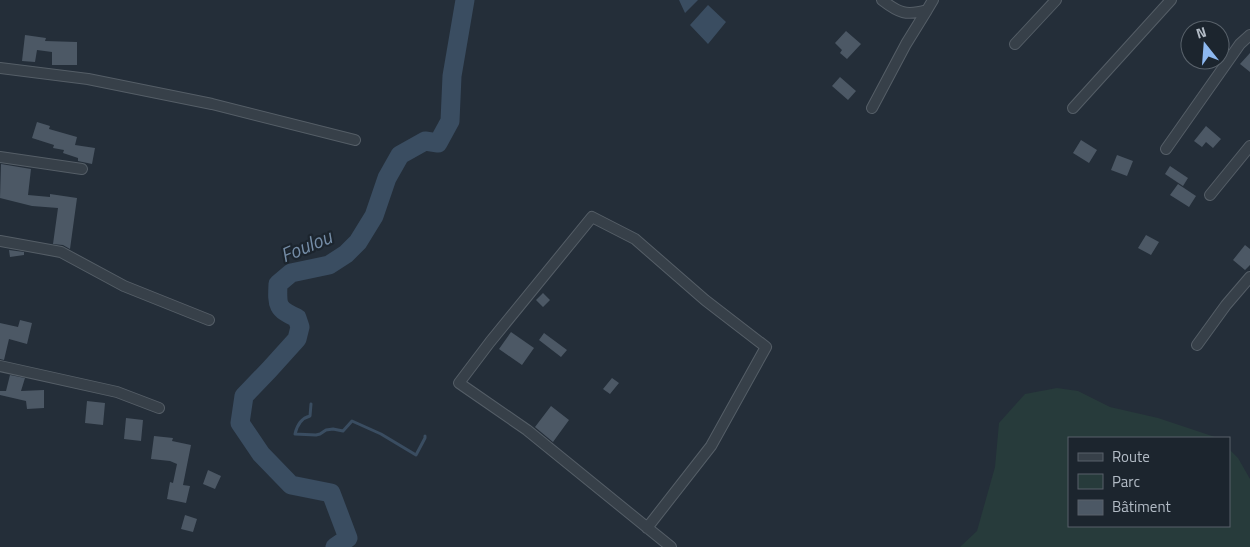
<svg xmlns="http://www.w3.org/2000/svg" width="1250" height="547" font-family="'Titillium Web',sans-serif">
<rect width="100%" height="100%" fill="#242e39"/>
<path fill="#273b3b" d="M1057,388l21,3 32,16 48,11 60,20h-149v88h160v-77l9,9 12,21v68h-290l17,-16 18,-64 4,-44 26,-29z"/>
<path fill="#3a4d61" d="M679,0h19l-13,13z
M708,5l18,17 -18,22 -18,-19z"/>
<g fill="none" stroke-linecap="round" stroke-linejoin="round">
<path stroke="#3a4d61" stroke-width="3" d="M311,404l-1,12c-8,2 -13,9 -15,18l21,1 4,-1 6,-4 7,-1 10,2 9,-10 29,13 35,21 9,-17v-2"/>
<path stroke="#3a4d61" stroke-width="19" d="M335,547l13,-9 -17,-45 -40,-8 -30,-31 -21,-31 4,-27 25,-26 28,-31 3,-12 -3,-9c-20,-9 -20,-12 -19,-34l13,-11 38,-8 17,-11 12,-12 16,-26 13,-38 13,-23 25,-14 13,2 12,-22 2,-45 13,-76"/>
</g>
<path fill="#4c5865" d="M846,31l15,13 -14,15 -7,-6 2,-3 -7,-7z
M25,35l21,3 -1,3 32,1v23h-25v-13l-15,-2 -2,12 -13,-1z
M1250,53v19l-10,-8z
M840,77l16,14 -8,9 -16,-14z
M37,122l13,4 -1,3 28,8 -2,8 20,3 -3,16 -14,-3v-3l-15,-5 1,-3 -11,-2 1,-3 -22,-7z
M1206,126l15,13 -8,9 -7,-6 -4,5 -8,-6z
M1081,140l16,10 -8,13 -16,-10z
M1117,155l16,6 -6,15 -16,-6z
M1,164l30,5 -3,26 22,2v-3l27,4 -7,51 -7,-4 -10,-1 5,-36 -26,-2 -32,-8z
M1170,166l18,12 -5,8 -18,-12z
M1178,184l18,12 -7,11 -19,-12z
M1146,235l13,7 -8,13 -13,-7z
M1245,245l5,4v16l-5,5 -12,-10z
M9,250l15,2v3l-14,2z
M543,293l7,7 -7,7 -7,-7z
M20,320l12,3 -5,21 -18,-5 -5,21 -4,-1v-36l18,4z
M511,332l23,16 -12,17 -23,-16z
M544,333l23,17 -6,7 -22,-17z
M10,375l15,3 -4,13 23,-1v18l-17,1 -1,-8 -26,-6v-4h6z
M612,378l7,5 -9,11 -7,-5z
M87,401l18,2 -2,22 -18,-2z
M551,406l18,14 -16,22 -18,-15z
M126,418l17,2 -2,21 -17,-2z
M154,436l19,2 -1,3 19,4 -8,40 7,1 -4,17 -19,-4 3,-17 3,1 4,-19 -7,-3 -19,-2z
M208,470l13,6 -6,13 -12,-5z
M185,515l12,4 -4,13 -12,-3z"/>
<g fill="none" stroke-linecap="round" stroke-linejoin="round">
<g stroke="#555e67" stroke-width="12">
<path id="minor" d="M882,0c17,13 24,16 45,10l6,-10
M1015,44l41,-44
M0,68l88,11 124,25 143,36
M872,108l34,-64 21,-34
M1073,108l98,-108
M1166,149l74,-105 10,-9
M0,157l82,12
M1210,195l40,-49
M0,241l61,11 63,34 85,34
M1197,345l29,-40 24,-28
M0,366l117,26 42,16
M647,528l64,-82 55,-99 -61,-47 -70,-61 -43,-22 -102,125 -31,41 68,47 144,117"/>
</g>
<use href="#minor" stroke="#374049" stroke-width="10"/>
</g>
<g text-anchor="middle" stroke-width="4.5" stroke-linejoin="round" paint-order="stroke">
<g font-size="20" font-style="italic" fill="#758da7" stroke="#1c252e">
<text transform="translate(306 246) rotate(-23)" y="7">Foulou</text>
</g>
</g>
<rect x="1068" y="437" width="162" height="90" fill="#1c252e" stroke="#58616a"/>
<rect x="1078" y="453" width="25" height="8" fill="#374049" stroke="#58616a"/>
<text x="1112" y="462" font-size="15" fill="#b2bbc5">Route</text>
<rect x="1078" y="474" width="25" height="15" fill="#273b3b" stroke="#58616a"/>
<text x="1112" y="487" font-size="15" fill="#b2bbc5">Parc</text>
<rect x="1078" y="500" width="25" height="15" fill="#4c5865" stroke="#58616a"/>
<text x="1112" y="512" font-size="15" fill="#b2bbc5">Bâtiment</text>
<g transform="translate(1205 45) rotate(343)"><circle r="24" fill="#1c252e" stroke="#58616a"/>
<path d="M0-4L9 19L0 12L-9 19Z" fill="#8db8f0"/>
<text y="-8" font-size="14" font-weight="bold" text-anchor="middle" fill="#b2bbc5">N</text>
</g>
</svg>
